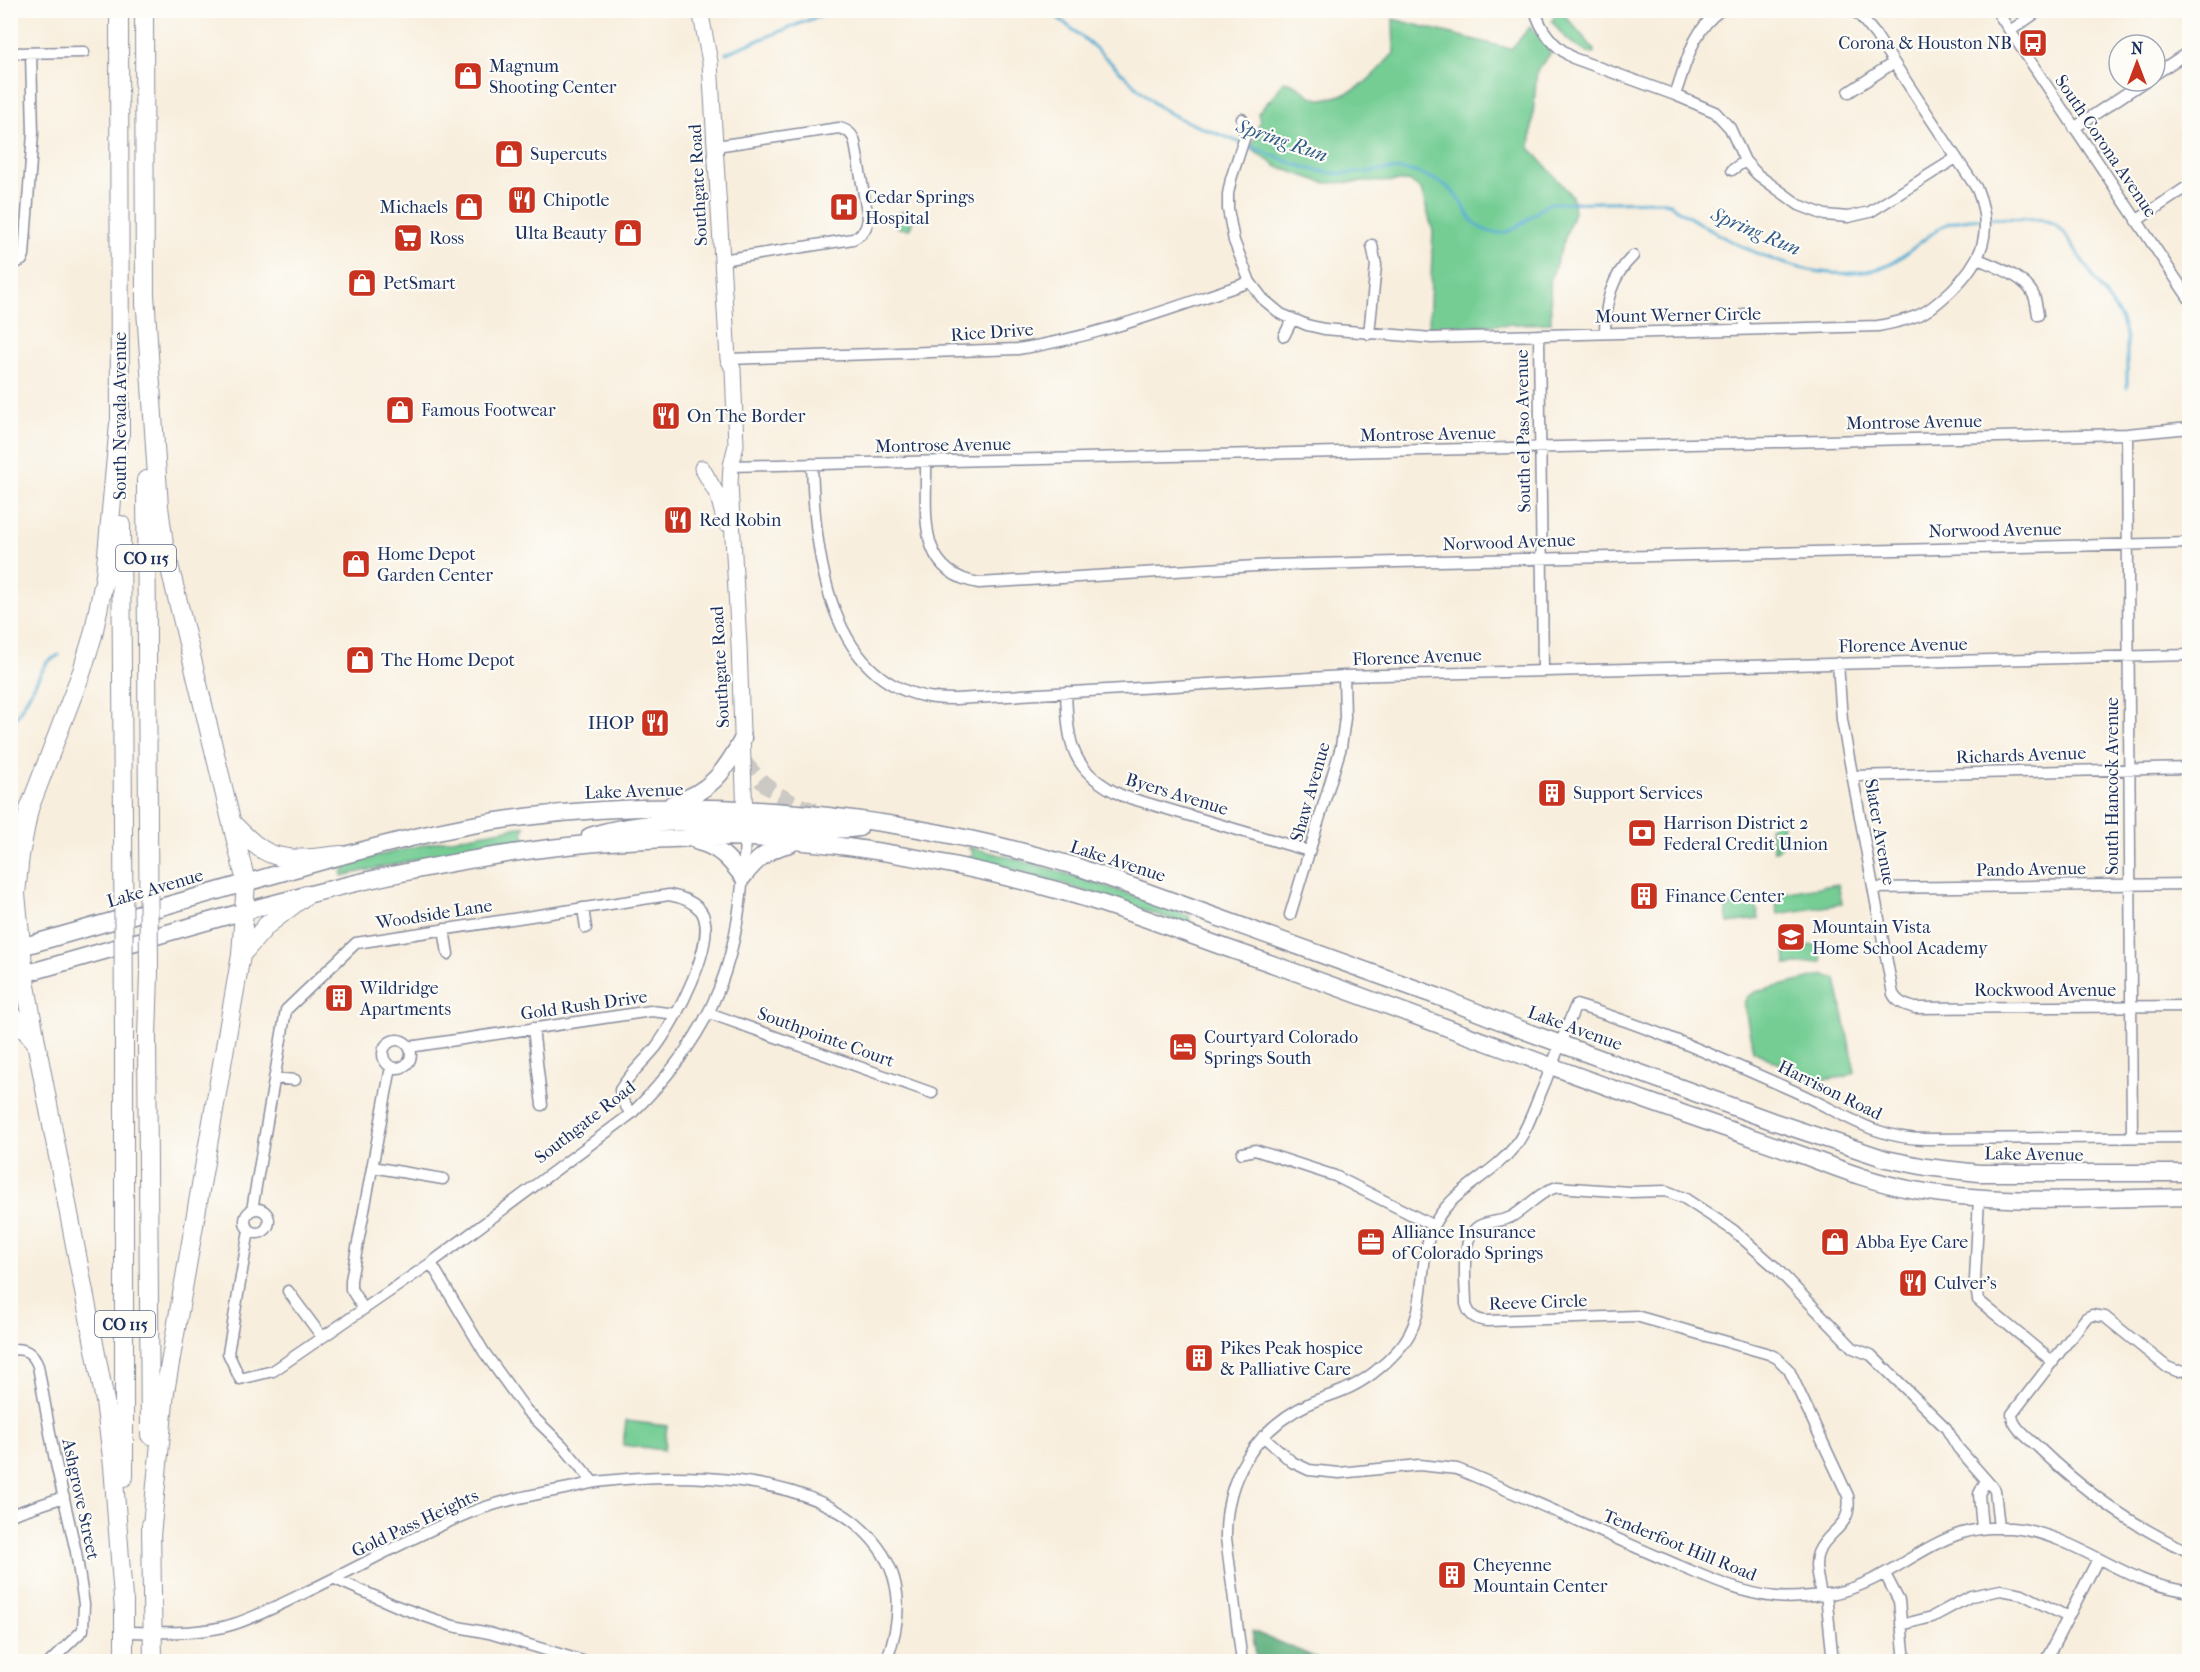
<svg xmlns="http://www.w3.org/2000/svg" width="2200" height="1672" font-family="'IM FELL French Canon',serif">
<rect width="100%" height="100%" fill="#fdfcf7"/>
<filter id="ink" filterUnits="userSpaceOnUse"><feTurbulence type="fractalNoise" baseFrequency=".0167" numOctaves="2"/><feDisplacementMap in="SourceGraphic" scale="12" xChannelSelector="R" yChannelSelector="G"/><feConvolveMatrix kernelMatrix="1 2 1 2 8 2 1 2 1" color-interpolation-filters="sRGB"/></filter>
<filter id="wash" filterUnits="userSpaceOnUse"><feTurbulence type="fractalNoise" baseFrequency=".008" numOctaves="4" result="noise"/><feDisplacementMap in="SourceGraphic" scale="24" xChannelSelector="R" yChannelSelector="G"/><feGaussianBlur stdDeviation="1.35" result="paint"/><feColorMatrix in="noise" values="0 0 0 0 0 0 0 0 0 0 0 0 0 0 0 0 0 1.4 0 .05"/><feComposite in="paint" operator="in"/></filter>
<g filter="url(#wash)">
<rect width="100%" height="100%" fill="#f8eedd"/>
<path fill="#74cd94" stroke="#487e79" stroke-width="1.5" d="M1558,11h3l32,37 1,4 -2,2c-18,-8 -29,-16 -40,-33z
M1393,19l118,30 20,-23 20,27 -14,17 -7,78 42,48 2,16 -24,69 1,42 -122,4 4,-96 -12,-41 -12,-9 -85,2 -46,-16 -27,-18 9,-27 -2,-9 19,-21 6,-11c18,2 24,17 37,18 4,1 10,-2 14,-2 29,-6 40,-23 60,-44z
M904,211l9,3 -2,13 -2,2 -10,-1 -4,-3 4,-12z
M1781,819l4,23 -7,8 -4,1 -5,-24z
M525,826l-2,6 3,8 -81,13 -103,23v-4l4,-2 -7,-5 96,-23z
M968,847c76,17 148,42 222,69l-1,9c-74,-24 -148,-50 -224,-66l9,-5z
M1838,884l4,20 -64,10 -4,-20z
M1756,901l3,18 -31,4 -3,-17z
M1820,945l2,17 -36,3 -1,-18z
M1825,975l11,4 19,93 -11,5 -29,4 -62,-30 -9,-48 3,-6 8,-5z
M626,1421l41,5 -3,24 -41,-5z"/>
<path fill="#5fb07e" stroke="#3d706e" stroke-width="1.5" d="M1252,1631l72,30h-67z"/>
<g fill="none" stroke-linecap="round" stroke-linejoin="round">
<path stroke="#57add3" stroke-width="3" d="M1048,10l43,34 63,59c25,19 56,27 85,39
M726,53l108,-43
M1245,144c28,11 57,26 87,29 30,4 63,-11 91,2 9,3 22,9 28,15 19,19 17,42 49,43 16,1 34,-22 50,-30l111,-2 7,2c55,38 143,87 212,65 25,-9 42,-30 65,-43 19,-10 71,-6 95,-6l15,5 9,9 56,84 7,22v48
M10,720l7,-4 30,-54 12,-7"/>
</g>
</g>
<g filter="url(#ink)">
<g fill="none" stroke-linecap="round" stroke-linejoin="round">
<path stroke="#ccc8c4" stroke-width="16" stroke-dasharray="16 8" stroke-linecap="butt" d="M744,762c22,27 41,41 76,50"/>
<g stroke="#8a8e9e" stroke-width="13">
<path id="street" d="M1535,10c6,22 19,36 38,48l102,37 40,17 15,16 15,33 13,14 41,30 26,10 23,2 22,-5 86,-54
M1996,10l194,290
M2010,31l30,-21
M10,53l74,-1
M2155,74l35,-23
M1849,92l44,-29
M1675,95c11,-31 17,-65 46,-85
M1242,119l3,17 -14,43 -3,15v15l6,32 16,41 13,17 18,15 26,11 17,4 108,9 446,-12c16,-3 31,-6 45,-13 11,-6 20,-15 29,-23 31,-31 42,-58 25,-101l-102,-155 -14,-17 -8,-7
M2074,128l71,-47
M716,146l123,-18c9,2 14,6 16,15l13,75c-1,11 -5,16 -15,21l-131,21
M1732,170l13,-9
M2136,221l54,-36
M1978,259c18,8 47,17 56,37 2,5 3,13 4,19
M10,266l12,-6 2,-5 9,-122 -2,-80
M1744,314l1,15
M1605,333c0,-30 6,-56 28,-77
M1369,334l7,-69 -4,-20
M1539,335l4,335
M1284,336l8,-16
M728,359l290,-10c80,-12 156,-42 232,-67
M2127,434l5,703
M926,462c1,50 -11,110 53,121l293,-18 918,-22
M812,464c3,95 18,238 144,235l388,-23 846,-21
M731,466l1396,-32 63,-6
M1838,663l4,57 51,274c5,9 12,11 22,14l275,-2
M1066,692c2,53 5,80 57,104l186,55
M1853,776l337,-8
M1874,888l316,-4
M583,908l3,20
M1290,915l51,-168 4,-29 -1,-42
M444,929l4,25
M709,1013l223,80
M533,1028l9,77
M383 1054a14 14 0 1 1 28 0a14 14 0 1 1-28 0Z
M409,1047l242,-36 26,3
M274,1078l21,2
M1242,1153l13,-3 80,26 99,50
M372,1167l71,12
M1979,1197l-4,83 3,20 75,62
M245 1221a12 12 0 1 1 24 0a12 12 0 1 1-24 0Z
M252,1210l34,-200 70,-67 313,-48c12,2 24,6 32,16 19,28 -27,112 -45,136 -11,14 -27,27 -36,43l2,10 9,14
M249,1230l-21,123 12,26 33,-8 158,-108 200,-149c87,-85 110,-157 114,-277
M431,1263l53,89 42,58 36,35 31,37
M288,1291l34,46
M363,1308l-12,-19v-9l40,-213
M10,1350c15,-3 23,3 28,16l16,89 22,97 8,52 -1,26 -33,32
M2190,1370l-13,1 -10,-4 -62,-50 -13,-2 -6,3 -74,96c0,13 16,24 25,32 45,44 95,80 153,106
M1263,1436l29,26 17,8 30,3 80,-8 38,4c69,28 136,60 204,89 36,15 75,35 115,39 20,2 40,-1 59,-4 48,-10 83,-46 127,-60 16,-5 33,-6 49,-5 46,3 89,34 130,51 16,7 32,10 49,13
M10,1515l54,-18
M1982,1529l-3,-35 6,-12
M1885,1574l14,27 6,61
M335,1579l64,28 54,19 36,7 97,29
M1826,1594l7,68
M1821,1595c-2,-13 -8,-30 -3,-42 10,-24 35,-25 30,-57l-59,-126 -12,-12 -8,-4 -133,-38 -149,5c-11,-1 -18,-5 -21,-17 0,-21 -7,-66 13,-78 10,-5 22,-4 32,-9 16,-9 28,-25 46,-30l72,5 37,-1 18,7 49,32 42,37 78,81 18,7 75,73 12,20 37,42 4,38
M1901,1625l31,-8 39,-21 30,-6 21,4 46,23
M123,1632c35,0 78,3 111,-8 22,-7 43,-18 64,-28 57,-27 113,-59 171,-83 30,-12 63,-18 95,-24 11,-2 21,-5 32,-7 79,-10 211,-10 270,51 38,38 38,81 20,129
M1242,1662l-16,-124c-1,-60 29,-109 84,-135 11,-5 23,-8 34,-13 20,-8 40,-24 54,-40 32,-34 18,-81 34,-121 16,-38 58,-51 83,-83 11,-14 17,-32 24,-49 13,-30 24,-62 37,-92 75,22 146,54 218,86 46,20 79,48 132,48l264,-2
M2045,1662l53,-103"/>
</g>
<g stroke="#8a8e9e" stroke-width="17">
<path id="secondary" d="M700,10l10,52 18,297 5,10 3,76 -5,21 -1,18 9,161 6,174
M702,468l16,28 7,27"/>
</g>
<g stroke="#8a8e9e" stroke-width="19">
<path id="primary" d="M672,804c38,-12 53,-32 71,-66
M590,836c54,-18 125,-15 182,-11 29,2 58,7 87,3
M698,842c21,5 32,18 45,35 13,-17 25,-28 47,-33
M21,947c93,-26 185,-53 277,-79 75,-21 150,-42 227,-51 184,-23 376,-3 553,50l361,130 86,34 247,90 114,38 40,8 53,6h211
M24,974c212,-60 425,-130 648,-135 26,-1 52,-3 78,-1 108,5 217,27 321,56 57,16 114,40 170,59 138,48 274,101 412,150 50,17 99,35 149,52 35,13 70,27 107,34 91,17 188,9 281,8"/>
</g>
<g stroke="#8a8e9e" stroke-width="20">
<path id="highway" d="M119,10l1,425
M144,10l1,296
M145,294l14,213 5,37 82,338 -5,73 -76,437 -14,144
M119,424l-14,152 -12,59 -11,36 -53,138 -9,46 -4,39 8,80 12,68 69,359 8,65 11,145
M146,480l2,341
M121,525l2,297
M232,823c12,12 26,27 42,32 20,7 46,2 67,0
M241,955l26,-30 39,-30
M10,1013l25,28
M147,1037l3,398
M124,1038v439
M151,1525l2,137
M124,1662v-62"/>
</g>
<use href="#street" stroke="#fff" stroke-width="10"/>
<use href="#secondary" stroke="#fff" stroke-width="15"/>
<use href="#primary" stroke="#fff" stroke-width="16"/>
<use href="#highway" stroke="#fff" stroke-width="18"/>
<g stroke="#8a8e9e" stroke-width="20" stroke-linecap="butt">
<path id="highway-bridge" d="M123,822l1,216
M147,1037l2,-64 -1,-152"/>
</g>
<use href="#highway-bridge" stroke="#fff" stroke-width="18"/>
</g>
</g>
<defs>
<g id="bus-square" transform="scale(1.5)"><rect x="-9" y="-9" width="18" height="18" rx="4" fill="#c8321e" stroke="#fdfcf7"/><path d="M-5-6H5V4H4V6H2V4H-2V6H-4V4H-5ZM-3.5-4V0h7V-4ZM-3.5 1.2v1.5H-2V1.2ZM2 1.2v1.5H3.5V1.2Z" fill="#fff"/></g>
<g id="shop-square" transform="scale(1.5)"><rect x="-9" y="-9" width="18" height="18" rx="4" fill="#c8321e" stroke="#fdfcf7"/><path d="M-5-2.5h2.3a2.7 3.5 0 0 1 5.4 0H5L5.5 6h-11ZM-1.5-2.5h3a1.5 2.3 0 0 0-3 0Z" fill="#fff"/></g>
<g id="restaurant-square" transform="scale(1.5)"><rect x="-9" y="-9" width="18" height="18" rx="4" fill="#c8321e" stroke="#fdfcf7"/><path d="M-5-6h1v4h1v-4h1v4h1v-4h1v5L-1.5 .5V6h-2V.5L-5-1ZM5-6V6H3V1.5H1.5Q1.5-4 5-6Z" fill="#fff"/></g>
<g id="hospital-square" transform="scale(1.5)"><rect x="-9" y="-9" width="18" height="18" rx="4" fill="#c8321e" stroke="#fdfcf7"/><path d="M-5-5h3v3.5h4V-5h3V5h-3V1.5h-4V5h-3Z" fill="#fff"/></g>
<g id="supermarket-square" transform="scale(1.5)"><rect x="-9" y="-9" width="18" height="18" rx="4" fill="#c8321e" stroke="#fdfcf7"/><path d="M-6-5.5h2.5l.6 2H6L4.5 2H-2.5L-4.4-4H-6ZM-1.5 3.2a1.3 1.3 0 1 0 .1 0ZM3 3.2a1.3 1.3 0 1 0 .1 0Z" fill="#fff"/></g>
<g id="building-square" transform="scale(1.5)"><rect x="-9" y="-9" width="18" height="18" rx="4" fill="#c8321e" stroke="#fdfcf7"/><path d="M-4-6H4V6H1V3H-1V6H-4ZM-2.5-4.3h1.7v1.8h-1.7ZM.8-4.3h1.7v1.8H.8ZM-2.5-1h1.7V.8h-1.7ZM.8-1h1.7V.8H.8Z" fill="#fff"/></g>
<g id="bank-square" transform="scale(1.5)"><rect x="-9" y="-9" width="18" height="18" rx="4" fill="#c8321e" stroke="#fdfcf7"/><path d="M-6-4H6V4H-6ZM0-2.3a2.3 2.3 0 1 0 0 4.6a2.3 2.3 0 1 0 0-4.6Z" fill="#fff"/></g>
<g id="school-square" transform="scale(1.5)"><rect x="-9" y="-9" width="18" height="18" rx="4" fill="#c8321e" stroke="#fdfcf7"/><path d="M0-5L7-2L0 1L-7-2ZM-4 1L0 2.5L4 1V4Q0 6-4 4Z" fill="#fff"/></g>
<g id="hotel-square" transform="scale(1.5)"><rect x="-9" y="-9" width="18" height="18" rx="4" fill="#c8321e" stroke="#fdfcf7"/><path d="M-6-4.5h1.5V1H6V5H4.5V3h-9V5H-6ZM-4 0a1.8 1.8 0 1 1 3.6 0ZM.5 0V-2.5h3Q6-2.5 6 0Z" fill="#fff"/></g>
<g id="office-square" transform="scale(1.5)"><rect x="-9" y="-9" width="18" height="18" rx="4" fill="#c8321e" stroke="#fdfcf7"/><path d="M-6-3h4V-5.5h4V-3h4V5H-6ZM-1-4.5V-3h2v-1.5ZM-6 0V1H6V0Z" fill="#fff"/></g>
</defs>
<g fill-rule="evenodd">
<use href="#bus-square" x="2033" y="43"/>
<use href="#shop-square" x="468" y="76"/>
<use href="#shop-square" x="509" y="154"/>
<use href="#restaurant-square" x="522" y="200"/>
<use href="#shop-square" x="469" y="207"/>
<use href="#hospital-square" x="844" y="207"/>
<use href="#shop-square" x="628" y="233"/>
<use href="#supermarket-square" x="408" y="238"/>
<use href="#shop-square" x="362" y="283"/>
<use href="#shop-square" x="400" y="410"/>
<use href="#restaurant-square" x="666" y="416"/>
<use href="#restaurant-square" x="678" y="520"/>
<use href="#shop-square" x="356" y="564"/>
<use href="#shop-square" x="360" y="660"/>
<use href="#restaurant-square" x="655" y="723"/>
<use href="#building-square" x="1552" y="793"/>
<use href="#bank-square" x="1642" y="833"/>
<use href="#building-square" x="1644" y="896"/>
<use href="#school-square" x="1791" y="937"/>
<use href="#building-square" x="339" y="998"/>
<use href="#hotel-square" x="1183" y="1047"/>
<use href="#office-square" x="1371" y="1242"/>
<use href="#shop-square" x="1835" y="1242"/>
<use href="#restaurant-square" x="1913" y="1283"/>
<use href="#building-square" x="1199" y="1358"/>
<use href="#building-square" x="1452" y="1575"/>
</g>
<g text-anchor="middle" stroke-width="4.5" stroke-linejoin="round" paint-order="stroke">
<g fill="#fdfcf7" stroke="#5f6c8c" stroke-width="1.5">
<rect x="116" y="545" width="60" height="26" rx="4.5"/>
<rect x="95" y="1311" width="60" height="26" rx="4.5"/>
</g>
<g font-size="16" font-weight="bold" fill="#1b2f5e">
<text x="146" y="564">CO 115</text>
<text x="125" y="1330">CO 115</text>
</g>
<g font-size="18" fill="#1b2f5e" stroke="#fdfcf7" text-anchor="start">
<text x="2012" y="49" text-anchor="end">Corona &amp; Houston NB</text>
<text x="489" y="72">Magnum<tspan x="489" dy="21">Shooting Center</tspan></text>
<text x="530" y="160">Supercuts</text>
<text x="865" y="203">Cedar Springs<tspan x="865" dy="21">Hospital</tspan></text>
<text x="543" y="206">Chipotle</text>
<text x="448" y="213" text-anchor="end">Michaels</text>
<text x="607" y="239" text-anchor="end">Ulta Beauty</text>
<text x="429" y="244">Ross</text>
<text x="383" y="289">PetSmart</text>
<text x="421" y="416">Famous Footwear</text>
<text x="687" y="422">On The Border</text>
<text x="699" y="526">Red Robin</text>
<text x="377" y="560">Home Depot<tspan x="377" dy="21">Garden Center</tspan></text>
<text x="381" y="666">The Home Depot</text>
<text x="634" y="729" text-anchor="end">IHOP</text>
<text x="1573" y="799">Support Services</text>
<text x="1663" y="829">Harrison District 2<tspan x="1663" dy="21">Federal Credit Union</tspan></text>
<text x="1665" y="902">Finance Center</text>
<text x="1812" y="933">Mountain Vista<tspan x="1812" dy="21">Home School Academy</tspan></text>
<text x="360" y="994">Wildridge<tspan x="360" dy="21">Apartments</tspan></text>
<text x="1204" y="1043">Courtyard Colorado<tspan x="1204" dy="21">Springs South</tspan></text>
<text x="1392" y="1238">Alliance Insurance<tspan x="1392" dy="21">of Colorado Springs</tspan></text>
<text x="1856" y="1248">Abba Eye Care</text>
<text x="1934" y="1289">Culver's</text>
<text x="1220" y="1354">Pikes Peak hospice<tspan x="1220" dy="21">&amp; Palliative Care</tspan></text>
<text x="1473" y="1571">Cheyenne<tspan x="1473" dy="21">Mountain Center</tspan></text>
</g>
<g font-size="18" fill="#1b2f5e" stroke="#fdfcf7">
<text transform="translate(2106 146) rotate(56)" y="6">South Corona Avenue</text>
<text transform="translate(698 185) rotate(-93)" y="6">Southgate Road</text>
<text transform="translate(1678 315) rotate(-1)" y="6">Mount Werner Circle</text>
<text transform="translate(992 332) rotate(-4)" y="6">Rice Drive</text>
<text transform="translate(120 416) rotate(-90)" y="6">South Nevada Avenue</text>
<text transform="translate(1914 422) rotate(-1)" y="6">Montrose Avenue</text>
<text transform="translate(1523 431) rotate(-91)" y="6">South el Paso Avenue</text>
<text transform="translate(1428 434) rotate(-1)" y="6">Montrose Avenue</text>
<text transform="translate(943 445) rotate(-1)" y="6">Montrose Avenue</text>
<text transform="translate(1995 530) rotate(-1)" y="6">Norwood Avenue</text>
<text transform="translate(1509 542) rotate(-2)" y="6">Norwood Avenue</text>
<text transform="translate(1903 645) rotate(-1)" y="6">Florence Avenue</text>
<text transform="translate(1417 657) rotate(-2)" y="6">Florence Avenue</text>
<text transform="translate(720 667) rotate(-93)" y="6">Southgate Road</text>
<text transform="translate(2021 755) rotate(-2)" y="6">Richards Avenue</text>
<text transform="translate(2112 786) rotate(-90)" y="6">South Hancock Avenue</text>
<text transform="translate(634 791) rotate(-2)" y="6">Lake Avenue</text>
<text transform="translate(1310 792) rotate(-74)" y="6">Shaw Avenue</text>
<text transform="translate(1177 794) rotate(17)" y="6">Byers Avenue</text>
<text transform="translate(1880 832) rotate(80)" y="6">Slater Avenue</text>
<text transform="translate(1118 861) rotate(18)" y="6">Lake Avenue</text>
<text transform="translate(2031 869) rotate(-1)" y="6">Pando Avenue</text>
<text transform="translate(155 888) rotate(-16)" y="6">Lake Avenue</text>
<text transform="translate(434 914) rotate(-9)" y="6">Woodside Lane</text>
<text x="2045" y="996">Rockwood Avenue</text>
<text transform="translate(584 1005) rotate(-8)" y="6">Gold Rush Drive</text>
<text transform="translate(1575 1028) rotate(20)" y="6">Lake Avenue</text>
<text transform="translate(826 1037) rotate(20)" y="6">Southpointe Court</text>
<text transform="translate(1830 1090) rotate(26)" y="6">Harrison Road</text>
<text transform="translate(585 1122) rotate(-38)" y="6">Southgate Road</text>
<text transform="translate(2034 1154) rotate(1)" y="6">Lake Avenue</text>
<text transform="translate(1538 1302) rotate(-2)" y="6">Reeve Circle</text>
<text transform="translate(81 1499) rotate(78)" y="6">Ashgrove Street</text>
<text transform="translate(415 1523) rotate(-25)" y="6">Gold Pass Heights</text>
<text transform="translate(1680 1545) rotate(22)" y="6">Tenderfoot Hill Road</text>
</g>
<g font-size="20" font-style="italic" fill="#305b87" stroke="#fdfcf7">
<text transform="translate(1282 140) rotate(19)" y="7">Spring Run</text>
<text transform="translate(1756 231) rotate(23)" y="7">Spring Run</text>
</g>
</g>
<rect width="2200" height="1672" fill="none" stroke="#fdfcf7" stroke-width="36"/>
<g transform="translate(2137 63)"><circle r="28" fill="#fdfcf7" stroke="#a3aaba" stroke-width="1.5"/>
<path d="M0-4.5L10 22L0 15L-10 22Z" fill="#c8321e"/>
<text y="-9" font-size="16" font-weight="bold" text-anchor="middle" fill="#1b2f5e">N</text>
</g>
</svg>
